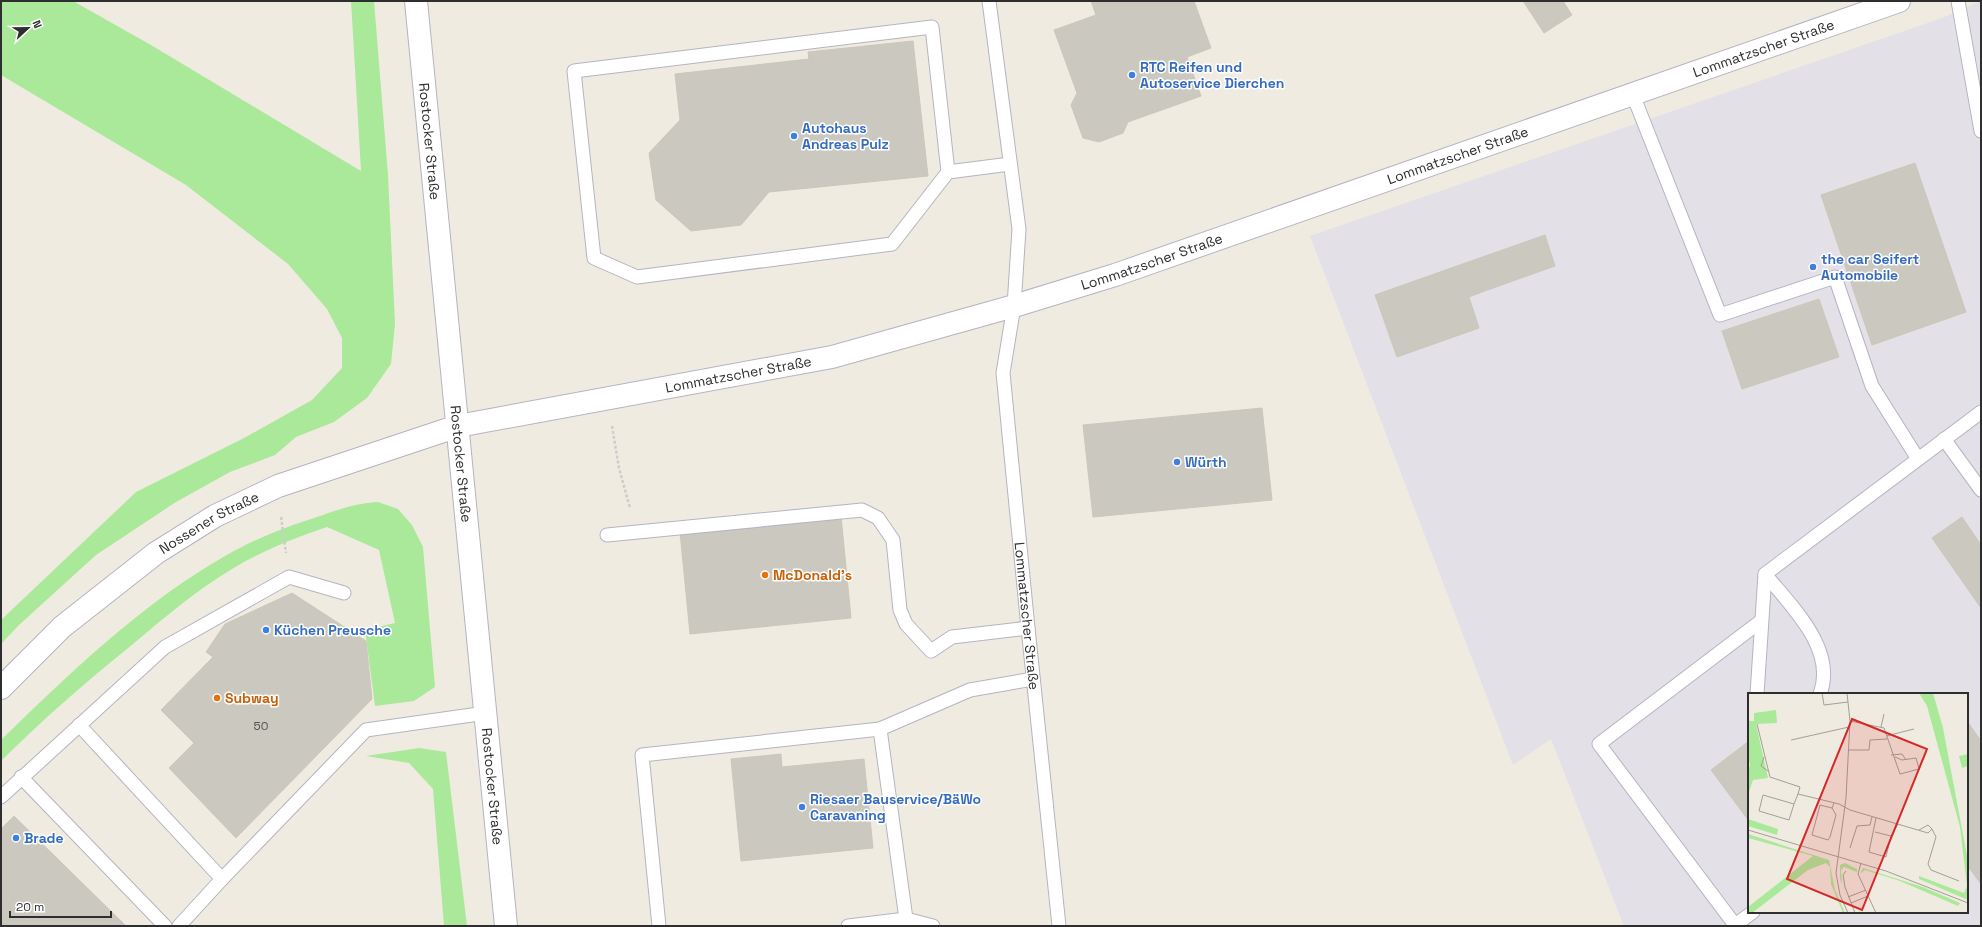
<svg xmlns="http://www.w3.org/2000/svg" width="1982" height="927" font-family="'Space Grotesk',sans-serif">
<rect width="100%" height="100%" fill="#f0ebe0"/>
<path fill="#e3e0e8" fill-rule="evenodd" d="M1981,1v925h-357l-73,-187 -38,26 -203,-529 632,-218zM1749,694h218v218h-218z"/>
<path fill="#aae999" d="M1,1h72l78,44 210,126 -10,-170h23l14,174 7,149 -4,40 -24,34 -33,24 -38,15 -21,18 -45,17 -54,30 -80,53 -77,70 -18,19v-24l135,-128 108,-54 68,-38 30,-32v-30l-15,-29 -39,-45 -102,-79 -185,-110z
M378,502l20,7 14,16 11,22 12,140 -21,14 -39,5 -10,-76 30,-7 -16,-73 -52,-23c-33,11 -65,24 -95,42 -35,21 -67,48 -99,75 -46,37 -90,75 -132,117v-21c69,-67 140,-136 224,-184 27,-16 58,-28 89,-38 21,-7 41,-15 64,-16z
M419,748l27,4 21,174h-23l-11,-137 -24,-26 -43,-7z"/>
<path fill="#cbc8bf" stroke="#ccc7b9" d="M1091,1h103l17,47 -24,9 14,39 -73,26 -5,11 -24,9 -16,-4 -12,-33 6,-12 -23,-63 42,-15z
M1523,1h40l9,14 -28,18z
M913,41l15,135 -159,16 -28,33 -50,6 -35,-31 -7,-47 31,-33 -5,-46 134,-15 -1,-7z
M1915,163l51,149 -94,33 -51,-150z
M1545,235l10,31 -73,26 -11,-31z
M1471,261l11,31 -13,5 10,31 -82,29 -22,-62z
M1819,299l20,58 -97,32 -20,-58z
M1262,408l10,92 -179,17 -10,-92z
M841,516l10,102 -161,16 -10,-102z
M1962,517l19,28v63l-49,-70z
M292,593l74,48 6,58 -136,139 -67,-70 25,-25 -33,-33 52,-53 -7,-5 19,-28z
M1967,721l14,20v143l-14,-19z
M1749,741v80l-38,-51z
M781,754l1,13 82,-8 9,89 -132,13 -10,-102z
M14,816l112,110h-125v-97z"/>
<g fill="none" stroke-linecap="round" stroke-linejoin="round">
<g stroke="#b4b4c2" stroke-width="15">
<g id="lane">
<path id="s1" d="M989,1l30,228 -5,77 -11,67 25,255 31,298"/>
<path d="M1958,1l23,130"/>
<path d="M1633,95l87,220 115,-38 37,109 46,73"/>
<path d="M948,172l-16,-145 -358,44 20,187 43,19 255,-33 56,-72 62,-8"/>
<path d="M1944,439l37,51"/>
<path d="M607,535l255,-25 16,8 15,22 7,70 6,14 25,27 21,-14 76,-9"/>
<path d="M1765,574c26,32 72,75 55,120"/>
<path d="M1757,694l8,-120 216,-162"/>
<path d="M79,725l143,154"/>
<path d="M880,729l26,190"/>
<path d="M21,777l144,149"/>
<path d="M1,797l164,-150 124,-70 55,16"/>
<path d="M1753,912l-18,13 -136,-181 162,-123"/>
<path d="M179,926l43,-47 144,-149 120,-17"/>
<path d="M659,926l-17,-171 238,-26 90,-39 63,-11"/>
<path d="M848,926l58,-7 27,7"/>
</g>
</g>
<g stroke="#b4b4c2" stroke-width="24">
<g id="street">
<path id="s2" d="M458,426l374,-69 182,-51 101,-31 784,-274"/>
</g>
</g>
<g stroke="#b4b4c2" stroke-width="24">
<g id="secondary">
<path id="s3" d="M416,1l90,925"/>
<path id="s4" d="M1,688l61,-61 94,-74 59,-37 63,-30 180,-60"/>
</g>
</g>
<path stroke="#cdcdcd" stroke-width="2.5" stroke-dasharray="3 2" stroke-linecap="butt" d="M612,426l7,42 11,40
M281,517l5,36"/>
<use href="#lane" stroke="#fff" stroke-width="13"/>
<use href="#street" stroke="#fff" stroke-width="22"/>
<use href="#secondary" stroke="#fff" stroke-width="22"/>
</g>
<g fill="#3f7fe0" stroke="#fff" stroke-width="1.5">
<circle cx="1132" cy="75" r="4"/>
<circle cx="794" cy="136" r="4"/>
<circle cx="1813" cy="267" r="4"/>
<circle cx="1177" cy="462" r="4"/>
<circle cx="266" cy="630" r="4"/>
<circle cx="802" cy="807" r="4"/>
<circle cx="16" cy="838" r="4"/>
</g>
<g fill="#e8710a" stroke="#fff" stroke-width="1.5">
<circle cx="765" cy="575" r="4"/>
<circle cx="217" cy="698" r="4"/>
</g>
<g text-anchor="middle" stroke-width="3" stroke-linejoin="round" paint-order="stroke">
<g font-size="12" fill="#555452">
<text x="261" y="730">50</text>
</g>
<g font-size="14" fill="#2e2e2e" stroke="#fff">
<text dy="5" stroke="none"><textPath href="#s2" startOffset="1362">Lommatzscher Straße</textPath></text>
<text dy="5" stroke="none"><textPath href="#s3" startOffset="141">Rostocker Straße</textPath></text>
<text dy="5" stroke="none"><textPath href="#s2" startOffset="1038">Lommatzscher Straße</textPath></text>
<text dy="5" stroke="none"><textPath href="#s2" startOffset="714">Lommatzscher Straße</textPath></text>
<text dy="5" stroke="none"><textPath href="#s2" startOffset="285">Lommatzscher Straße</textPath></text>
<text dy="5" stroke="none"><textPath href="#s3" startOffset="465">Rostocker Straße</textPath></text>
<text dy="5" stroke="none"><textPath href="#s4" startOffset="267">Nossener Straße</textPath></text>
<text dy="5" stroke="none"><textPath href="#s1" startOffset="619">Lommatzscher Straße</textPath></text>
<text dy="5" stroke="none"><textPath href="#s3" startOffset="789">Rostocker Straße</textPath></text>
</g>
<g font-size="14" font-weight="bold" fill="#366cbe" stroke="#fff" text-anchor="start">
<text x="1140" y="72">RTC Reifen und<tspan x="1140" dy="16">Autoservice Dierchen</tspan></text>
<text x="802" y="133">Autohaus<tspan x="802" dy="16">Andreas Pulz</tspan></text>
<text x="1821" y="264">the car Seifert<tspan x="1821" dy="16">Automobile</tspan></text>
<text x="1185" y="467">Würth</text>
<text x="274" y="635">Küchen Preusche</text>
<text x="810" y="804">Riesaer Bauservice/BäWo<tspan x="810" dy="16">Caravaning</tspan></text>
<text x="24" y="843">Brade</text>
</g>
<g font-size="14" font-weight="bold" fill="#c56008" stroke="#fff" text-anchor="start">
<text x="773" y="580">McDonald's</text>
<text x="225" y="703">Subway</text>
</g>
</g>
<g transform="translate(1748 693)">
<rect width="220" height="220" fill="#f0ebe0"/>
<path d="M171,0h14l10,35 25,133v39l-49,-21v-3l45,17 3,-7 -7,-59 -33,-121zM28,17l1,13 -21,1 12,54 -15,2 -5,15v-25l2,-5 -2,-8v-36h6v-8zM220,61v12l-6,2 -3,-12zM0,126l30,10 -1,6 -29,-9zM0,141l81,26 6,30 10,23h-2l-12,-29 -1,-17 -4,-4 -18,7 -56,43h-4v-6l65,-51 -65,-18zM97,170l12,6v3l-13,-5 -3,3 1,15 10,28 -12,-34v-14zM115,175l60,19 37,16 -2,3 -58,-25 -35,-11 -5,4z" fill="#aae999"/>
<path fill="none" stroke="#a29f99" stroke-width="1" d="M74,0l2,12 24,-3M99,0l3,28 -4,77 -10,75 4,22 8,18M102,28l34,7 16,46 19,-5 -3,-11 -14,2 -7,-3M9,31l13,53 30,10 -2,7 -4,10 -5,16 -30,-9 4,-16 31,9M133,34l3,-13M138,43l28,-7M43,47l58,-13M100,57h21l1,-10 17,-1M143,62l11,-1 4,6M16,64l-3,9 7,5M50,101l41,10 11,6 78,23 4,-4 -4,-4 -9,5M84,115l-12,-3 -8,30 16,5 2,-3 6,-22 -4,-7 2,-5M128,125l-7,34 17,5 5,-21 7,-12M184,136l4,8 -8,27 3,6 28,11M0,137l138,41 82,32M127,139l16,4M102,155l7,-22 13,-1 2,-8M113,170l-3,11 18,39M98,178l-3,4 2,12 10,26M100,204l18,-7M103,210l17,-7"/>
<path fill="#d62828" fill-opacity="0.15" stroke="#d62828" stroke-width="2" d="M104,26l75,30 -65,161 -75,-31z"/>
<rect width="220" height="220" fill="none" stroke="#2e2e2e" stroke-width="2"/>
</g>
<rect width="1982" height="927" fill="none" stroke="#2e2e2e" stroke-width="4"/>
<g transform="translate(28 28) rotate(68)" stroke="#ffffff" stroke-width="3" paint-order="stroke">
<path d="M0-3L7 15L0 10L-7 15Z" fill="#2e2e2e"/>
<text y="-6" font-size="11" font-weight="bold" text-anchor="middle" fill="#2e2e2e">N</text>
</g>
<path d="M10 911v6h101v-6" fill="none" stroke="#2e2e2e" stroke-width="2"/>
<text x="16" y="911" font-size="12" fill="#2e2e2e" stroke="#ffffff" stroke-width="3" paint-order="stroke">20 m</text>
</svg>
